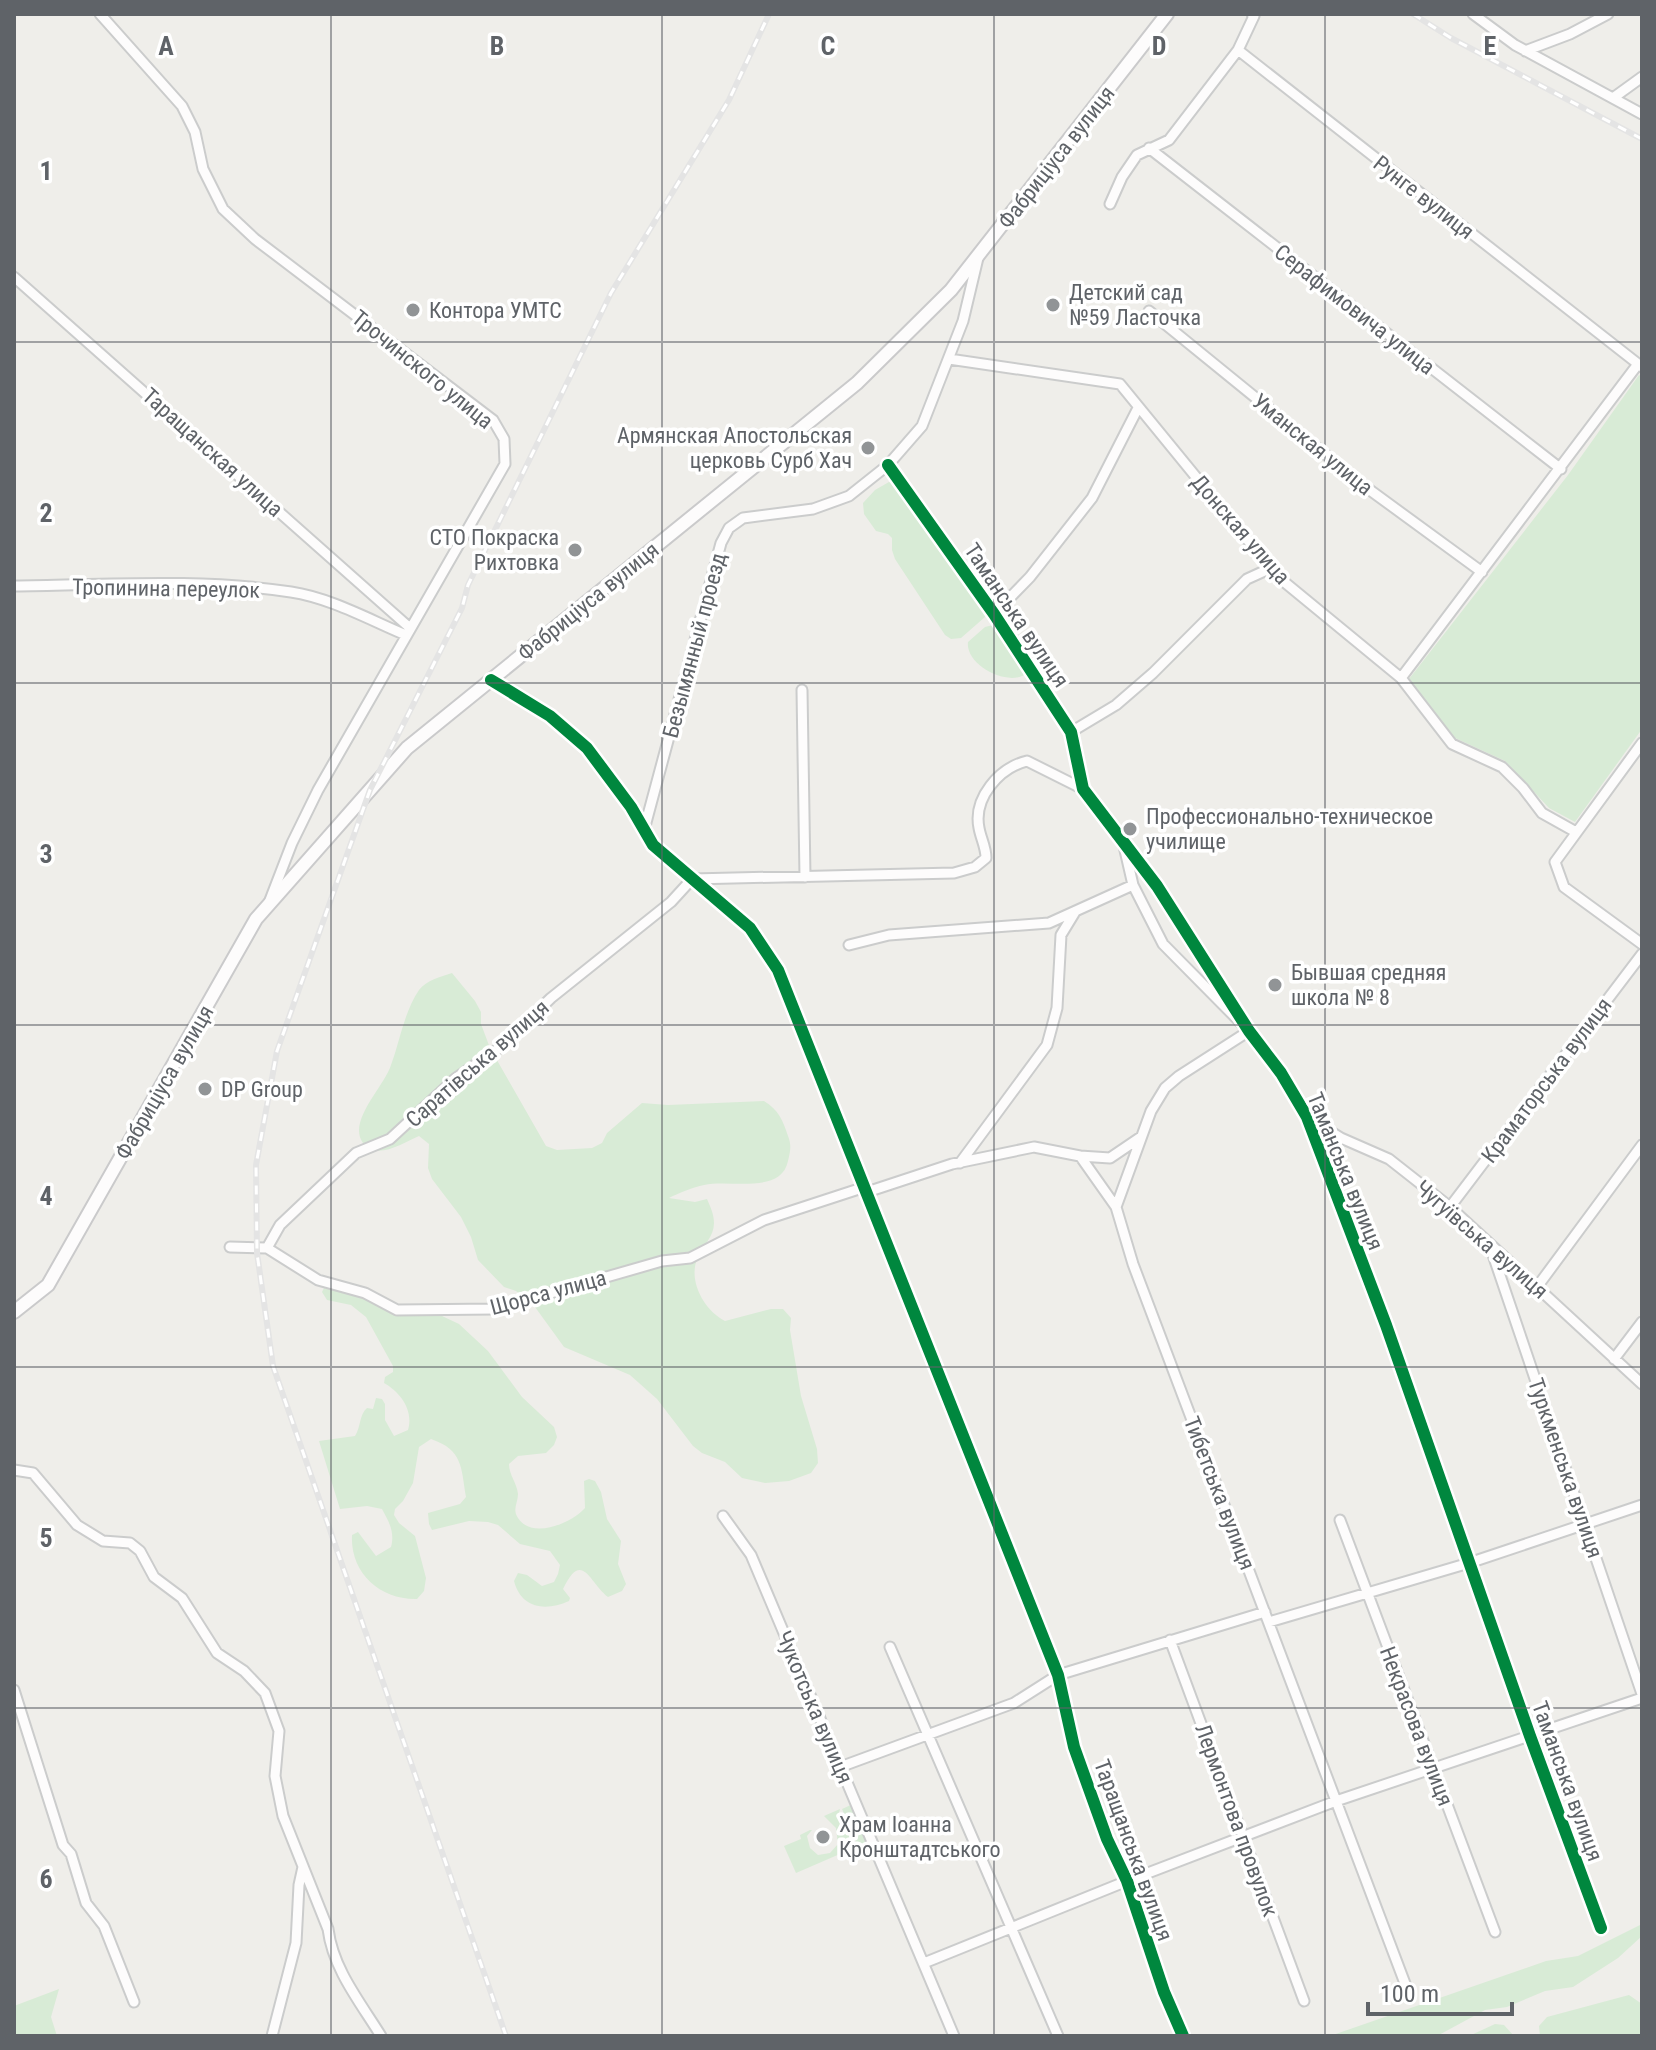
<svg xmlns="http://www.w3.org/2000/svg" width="1656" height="2050" font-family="'Roboto Condensed',sans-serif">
<rect width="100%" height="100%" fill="#efeeea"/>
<path fill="#d8ebd6" d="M1639,375l3,2v352l-67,93 -26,-14 -44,-47 -50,-23 -46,-59 159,-204z
M889,482l9,3 86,121 1,11 -24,21 -10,1 -6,-4 -50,-76 -3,-9v-12l-4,-4 -12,-3 -12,-17 -1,-11 12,-13z
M993,625c7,4 26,35 32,44l-1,6c-19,11 -59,-11 -56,-33l17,-15z
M452,973l23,28 6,11v12l9,24 56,98 11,4 35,-2 10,-5 5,-10 35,-30 26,2 96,-4c15,9 19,20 24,35 4,10 2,16 0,25 -7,34 -59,18 -84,24 -11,2 -25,8 -35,13l26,4 12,-3c3,7 7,15 7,24 0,14 -11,22 -16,34 -11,23 6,53 27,64l46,-12h12l8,9 -1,12 11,66 16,53 1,14 -7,10 -22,8 -24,2 -23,-5 -17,-16 -23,-9 -9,-7 -36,-47 -27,-24 -66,-28 -29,-40 -19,-16 -12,-4 -26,-27 -7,-23 -10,-20 -29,-38 -4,-11 1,-24 -10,-8c-16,7 -43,25 -56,7 -16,-22 21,-56 28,-78 9,-24 13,-53 28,-75 8,-10 21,-13 33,-17z
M324,1288l38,9 32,18 48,1 17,8 29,27 34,46 32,30 3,10 -3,8 -8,8 -28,3 -9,8c0,11 8,19 9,30 0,9 -6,15 0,24 14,22 54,5 67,-10l-1,-27 5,-2 6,2 6,11 6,27 14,22 -3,23 8,20 -4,7 -14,6c-19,-15 -26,-48 -45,-8l7,9 -1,3c-24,11 -48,7 -55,-20l4,-8 9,2 15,11 12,-4 4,-8 2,-9 -10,-14 -30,-7 -22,-19 -10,-3 -19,-1 -37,9 -3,-6 -1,-11 32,-9 6,-7c-5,-30 -3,-47 -35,-58l-12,8 -6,36 -10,18 -8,8 -1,6 5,8 16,13 11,42 -2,13 -7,8c-37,1 -67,-26 -65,-64l6,-3 18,24 15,-9c4,-15 -2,-25 -9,-38l-15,-3 -27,3 -21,-68 36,-5c6,-9 4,-21 12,-28l6,1 3,-11 6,1 3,5v16l9,16 14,-6c6,-20 -8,-38 -24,-47l1,-6 8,-5v-6l-27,-49 -15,-12 -24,-5 -5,-8z
M853,1804l20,52 -7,-12 -8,3 -16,-38z
M840,1809l-1,4 17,34 -60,26 -12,-27 17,-7 -1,-4 10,-5h2l-5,6 3,12 8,7 12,-2 8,-9 -2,-16 -12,-12z
M1642,1924v12l-24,22 -45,29 -28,4 -38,16 -22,3 -48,26h-107l216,-75 32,-5z
M59,1989l-8,28 6,19h-43v-30z
M1629,1995l13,9v32h-102l-1,-10 8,-9z
M1495,2024l9,1 10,11h-45z"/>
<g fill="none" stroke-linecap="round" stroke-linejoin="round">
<g stroke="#cbcccc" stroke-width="13">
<path id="street" d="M100,14l82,92 13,26 8,37 20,40 32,30 238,181 11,19 1,25 -187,326 -26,53 -22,57
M1252,14l2,2 -16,34 404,317
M1473,14l42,31 127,69
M1525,51l45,-17 38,-20
M1613,98l29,-21
M1149,148l412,321
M1110,204l12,-27 15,-22 32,-15 69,-90
M14,277l396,351
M1149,311l214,174 119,87
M949,359l171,25 157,192 124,102 51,66 50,23 21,21 19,25 34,19
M888,465l106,149 77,118 12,57 74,97 92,145 32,42 26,44 79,208 144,411 71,192
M14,586c91,-1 186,-8 277,6 40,6 79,28 115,43
M994,614l36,-37 62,-79 46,-90
M1401,678l237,-314
M491,680l59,36 37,32 44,59 22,38 97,83 28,42 280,705 16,72 33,92 20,42 37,111 19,44
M802,690l3,187
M1071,732l45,-27 37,-32 94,-94 24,-11
M1642,743l-87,119 9,25 78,57
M644,830l77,-287 8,-15 14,-10 70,-9 36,-13 39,-31 34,-39 41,-105 15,-63
M1124,846l9,39 30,59 86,87 -70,45 -14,12 -14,23 -35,96 17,57 276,730
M849,945l40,-10 160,-12 84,-38
M1307,1117l34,21 48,21 61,48 192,177
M1080,1156l30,2 31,-21
M960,1163l87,-118 10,-37 4,-73 14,-23
M867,1192l85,-28 82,-17 46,9 36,51
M1450,1207l192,-253
M1489,1243l153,451
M230,1247l37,1 51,32 47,13 32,17 98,-1 167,-48 28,-3 74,-38 101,-33
M267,1248l13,-23 76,-72 34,-14 66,-61 42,-29 53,-51 120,-96 21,-23 262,-6 21,-6 11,-9c0,-11 -5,-19 -7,-30 -6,-30 20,-60 48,-67l56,28
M1537,1287l105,-142
M1614,1359l28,-37
M14,1470l19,3 44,52 26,16 27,2 10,8 14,26 28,21 35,55 27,18 21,22 14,38 -4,45 8,40 45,113c5,40 32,73 53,107
M723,1516l28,39 203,481
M1340,1520l155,412
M1269,1622l200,-59 173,-58
M1170,1640l134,361
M890,1647l168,389
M14,1690l49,155 8,9 15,49 18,23 30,76
M840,1767l174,-64 44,-28 207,-63
M924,1963l203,-82 209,-80 306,-103
M272,2036l24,-93 3,-58 4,-18"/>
</g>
<g stroke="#cacacb" stroke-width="16">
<path id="secondary" d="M14,1312l34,-27 208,-366 151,-171 450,-365 94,-93 216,-276"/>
</g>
<use href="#street" stroke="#fdfcfc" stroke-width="9"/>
<use href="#secondary" stroke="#fdfcfc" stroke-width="12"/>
<g stroke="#e4e4e4" stroke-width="6">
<path id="rail" d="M1413,14l38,24 191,101
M506,2036l-233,-670 -16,-113 -1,-88 21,-114 93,-261 92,-182 6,-23 143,-292 118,-193 40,-86"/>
</g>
<use href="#rail" stroke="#fff" stroke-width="3" stroke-dasharray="9" stroke-linecap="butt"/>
<g stroke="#fff" stroke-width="17">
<path id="cycleway" d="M888,465l106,149 77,118 12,57 74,97 92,145 32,42 26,44 79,208 144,411 71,192
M491,680l59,36 37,32 44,59 22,38 97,83 28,42 280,705 16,72 33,92 20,42 37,111 19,44"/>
</g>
<use href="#cycleway" stroke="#00873e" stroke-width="12"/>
</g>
<path fill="none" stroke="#5f6368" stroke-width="2" stroke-opacity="0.55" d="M331,14v2022M662,14v2022M994,14v2022M1325,14v2022M14,342h1628M14,683h1628M14,1025h1628M14,1367h1628M14,1708h1628"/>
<g fill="#919496" stroke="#fff" stroke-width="3">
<circle cx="1053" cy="305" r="8"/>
<circle cx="413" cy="310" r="8"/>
<circle cx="868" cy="448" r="8"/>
<circle cx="575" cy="550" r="8"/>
<circle cx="1130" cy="829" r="8"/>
<circle cx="1275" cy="985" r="8"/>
<circle cx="205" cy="1089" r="8"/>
<circle cx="823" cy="1837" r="8"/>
</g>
<g text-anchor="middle" stroke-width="7" stroke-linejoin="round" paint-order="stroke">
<g font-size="22" fill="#5f6368" stroke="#fff">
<text transform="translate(1056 157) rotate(-52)" y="8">Фабриціуса вулиця</text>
<text transform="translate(1424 197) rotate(38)" y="8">Рунге вулиця</text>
<text transform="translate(1355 309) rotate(38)" y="8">Серафимовича улица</text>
<text transform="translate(423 369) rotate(39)" y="8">Трочинского улица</text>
<text transform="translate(1313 444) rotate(39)" y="8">Уманская улица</text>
<text transform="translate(213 452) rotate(42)" y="8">Таращанская улица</text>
<text transform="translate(1241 529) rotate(49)" y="8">Донская улица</text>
<text transform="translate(166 588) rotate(1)" y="8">Тропинина переулок</text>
<text transform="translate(588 601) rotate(-39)" y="8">Фабриціуса вулиця</text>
<text transform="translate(1017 615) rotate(56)" y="8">Таманська вулиця</text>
<text transform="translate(694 645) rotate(-75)" y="8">Безымянный проезд</text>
<text transform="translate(477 1063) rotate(-41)" y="8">Саратівська вулиця</text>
<text transform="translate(1546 1080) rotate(-53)" y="8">Краматорська вулиця</text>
<text transform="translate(164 1082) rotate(-60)" y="8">Фабриціуса вулиця</text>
<text transform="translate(1346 1171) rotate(68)" y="8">Таманська вулиця</text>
<text transform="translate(1482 1239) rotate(41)" y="8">Чугуївська вулиця</text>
<text transform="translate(548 1292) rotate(-15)" y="8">Щорса улица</text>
<text transform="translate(1566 1468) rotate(71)" y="8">Туркменська вулиця</text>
<text transform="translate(1220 1493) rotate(69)" y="8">Тибетська вулиця</text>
<text transform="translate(815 1707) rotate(67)" y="8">Чукотська вулиця</text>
<text transform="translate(1417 1726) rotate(69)" y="8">Некрасова вулиця</text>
<text transform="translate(1568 1781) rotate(70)" y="8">Таманська вулиця</text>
<text transform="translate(1237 1820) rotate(70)" y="8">Лермонтова провулок</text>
<text transform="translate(1134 1850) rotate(70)" y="8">Таращанська вулиця</text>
</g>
<g font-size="22" fill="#5f6368" stroke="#fff" text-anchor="start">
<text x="1069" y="300">Детский сад<tspan x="1069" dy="25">№59 Ласточка</tspan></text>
<text x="429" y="318">Контора УМТС</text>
<text x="852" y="443" text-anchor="end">Армянская Апостольская<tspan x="852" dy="25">церковь Сурб Хач</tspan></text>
<text x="559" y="545" text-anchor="end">СТО Покраска<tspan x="559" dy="25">Рихтовка</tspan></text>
<text x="1146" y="824">Профессионально-техническое<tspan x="1146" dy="25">училище</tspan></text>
<text x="1291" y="980">Бывшая средняя<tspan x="1291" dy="25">школа № 8</tspan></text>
<text x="221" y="1097">DP Group</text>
<text x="839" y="1832">Храм Іоанна<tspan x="839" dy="25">Кронштадтського</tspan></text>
</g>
</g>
<g font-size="26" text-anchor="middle" font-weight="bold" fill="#5f6368" stroke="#fff" stroke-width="7" stroke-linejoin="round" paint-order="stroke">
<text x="166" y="55">A</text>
<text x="497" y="55">B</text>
<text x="828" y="55">C</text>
<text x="1159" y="55">D</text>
<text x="1490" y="55">E</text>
<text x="46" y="180">1</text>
<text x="46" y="522">2</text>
<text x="46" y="863">3</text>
<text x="46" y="1205">4</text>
<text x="46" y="1547">5</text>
<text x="46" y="1888">6</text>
</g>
<rect width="1656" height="2050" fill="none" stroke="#5f6368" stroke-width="32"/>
<path d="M1368 2002v12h144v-12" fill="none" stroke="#5f6368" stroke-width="4"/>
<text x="1380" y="2002" font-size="24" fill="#5f6368" stroke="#ffffff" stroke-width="6" paint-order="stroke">100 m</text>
</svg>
